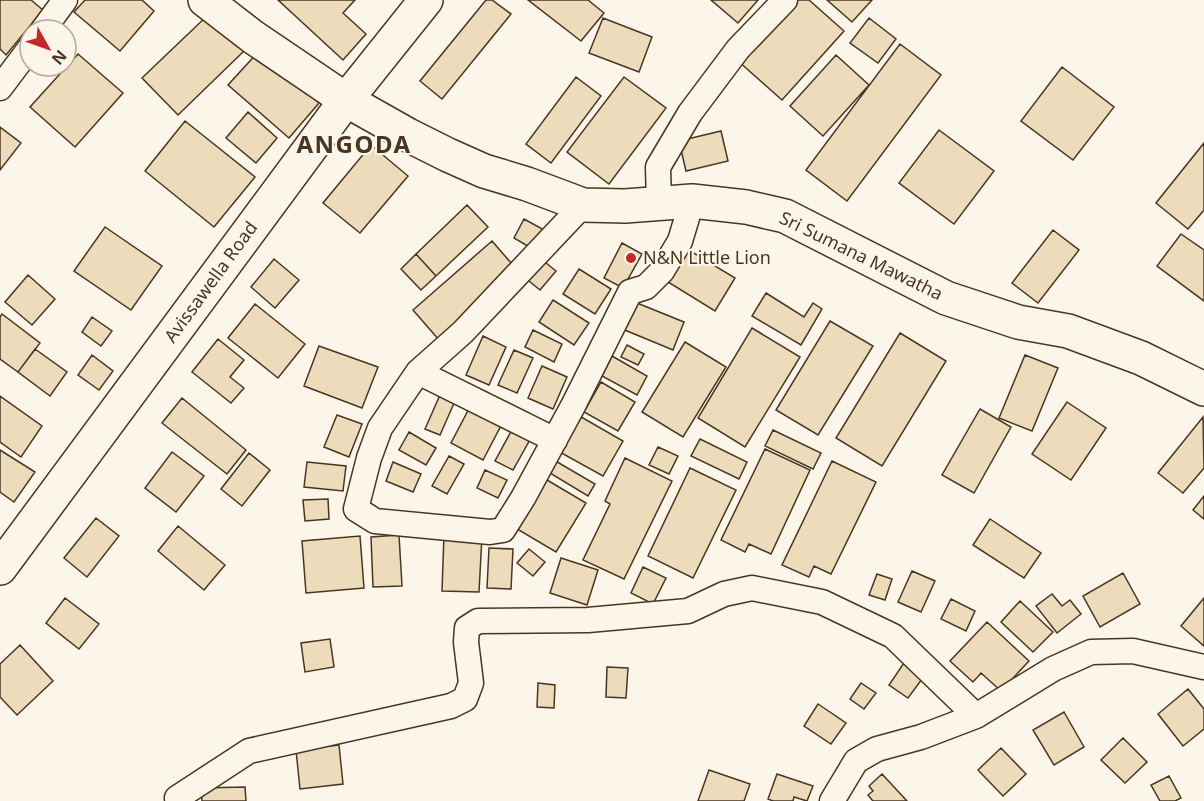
<svg xmlns="http://www.w3.org/2000/svg" width="1204" height="801" font-family="'Noto Sans',sans-serif">
<rect width="100%" height="100%" fill="#fbf6e9"/>
<path fill="#ecdcbc" stroke="#4a3520" stroke-width="1.5" d="M0,0h31l12,10 -37,45 -6,-6z
M85,0h57l12,11 -34,40 -46,-39z
M278,0h77l-12,13 23,21 -23,26z
M486,0h6l19,14 -69,85 -22,-18z
M528,0h60l16,13 -23,28z
M711,0h47l-20,23z
M793,0h16l35,31 -62,69 -44,-39z
M827,0h45l-20,22z
M209,14l35,37 -66,64 -36,-37z
M603,18l49,19 -13,35 -50,-19z
M869,18l27,21 -18,24 -28,-20z
M900,44l41,31 -94,126 -41,-31z
M259,51l60,52 -30,35 -61,-53z
M78,54l45,39 -48,54 -45,-40z
M836,55l33,30 -46,51 -33,-30z
M1062,67l52,40 -41,53 -52,-39z
M576,77l25,19 -50,67 -25,-19z
M624,77l42,31 -57,76 -42,-32z
M248,112l29,26 -21,25 -30,-25z
M185,121l70,56 -41,50 -69,-56z
M0,127l21,16 -21,27z
M939,130l55,41 -40,53 -55,-41z
M721,131l7,30 -42,10 -7,-30z
M1204,143v67l-16,19 -32,-26z
M371,145l37,31 -48,57 -37,-30z
M467,205l21,22 -52,49 -20,-22z
M524,219l22,12 -10,20 -22,-13z
M105,227l57,39 -31,44 -57,-39z
M1053,230l26,20 -41,53 -26,-20z
M1181,234l23,16v51l-47,-35z
M492,241l26,30 -79,69 -26,-30z
M622,243l20,11 -19,34 -19,-10z
M687,249l48,29 -20,33 -47,-29z
M416,254l20,22 -15,14 -20,-21z
M540,258l16,13 -16,19 -16,-13z
M274,259l25,21 -24,28 -24,-21z
M579,269l32,20 -16,25 -32,-20z
M28,275l27,24 -23,26 -27,-23z
M766,293l38,24 9,-14 9,6 -21,36 -49,-29z
M553,300l36,23 -15,22 -35,-23z
M632,301l52,21 -11,28 -53,-22z
M255,304l50,40 -27,34 -50,-40z
M2,314l38,29 -22,29 -18,-13v-42z
M92,317l20,14 -11,15 -19,-14z
M830,321l43,25 -55,89 -42,-25z
M752,328l48,29 -55,90 -47,-29z
M533,330l29,14 -8,18 -29,-15z
M900,333l46,28 -64,105 -46,-28z
M483,336l23,11 -17,38 -23,-10z
M218,339l26,21 -14,17 14,11 -13,15 -39,-31z
M685,342l41,25 -43,70 -41,-25z
M627,345l17,9 -6,11 -17,-8z
M319,346l59,21 -16,41 -58,-22z
M35,349l32,23 -17,24 -32,-24z
M514,350l19,8 -16,35 -19,-8z
M92,355l21,16 -14,19 -21,-15z
M1025,355l33,13 -26,63 -33,-13z
M612,356l35,20 -10,19 -35,-19z
M542,366l25,11 -14,32 -25,-11z
M601,382l34,20 -17,29 -34,-19z
M440,395l15,6 -15,34 -15,-6z
M0,396l42,30 -21,31 -21,-15z
M182,398l64,52 -19,24 -65,-51z
M1067,402l39,26 -35,52 -39,-26z
M472,403l32,17 -21,40 -32,-17z
M980,409l31,18 -37,66 -32,-18z
M576,414l47,27 -20,35 -47,-26z
M337,415l25,9 -13,33 -25,-10z
M1203,417l1,51 -21,25 -25,-20z
M514,426l18,10 -19,34 -18,-9z
M773,430l48,23 -8,16 -48,-23z
M409,432l27,16 -10,17 -27,-15z
M700,439l47,23 -8,17 -48,-23z
M658,447l20,9 -9,18 -20,-9z
M765,449l45,21 -39,84 -22,-10 -4,8 -24,-12z
M0,450l35,22 -21,30 -14,-10z
M172,452l32,24 -28,36 -31,-24z
M249,453l21,17 -28,36 -21,-17z
M449,456l15,8 -17,30 -15,-8z
M547,456l48,28 -7,12 -48,-29z
M625,458l47,23 -48,98 -41,-19 27,-56 -5,-3z
M832,461l44,21 -45,92 -17,-8 -5,11 -27,-12z
M307,462l39,4 -3,25 -39,-4z
M393,462l28,12 -8,18 -27,-11z
M690,468l46,22 -43,88 -45,-22z
M485,470l22,10 -9,18 -21,-10z
M542,477l44,26 -30,49 -44,-26z
M1204,496v23l-11,-9z
M328,499l1,20 -24,2 -2,-21z
M96,518l23,18 -32,41 -23,-19z
M990,519l51,34 -17,25 -51,-33z
M178,526l47,39 -21,25 -46,-39z
M444,534l38,2 -3,56 -37,-1z
M399,535l3,51 -29,1 -2,-50z
M360,536l4,52 -58,5 -4,-52z
M489,548l24,1 -2,40 -24,-1z
M529,549l16,13 -12,14 -16,-13z
M561,558l37,12 -11,35 -37,-12z
M643,567l23,11 -13,26 -22,-11z
M912,571l23,10 -14,31 -23,-10z
M1123,573l17,31 -40,23 -17,-31z
M877,574l15,5 -7,21 -16,-5z
M1052,594l10,12 8,-6 11,14 -24,19 -21,-27z
M65,598l34,26 -20,25 -33,-26z
M1204,598v48l-23,-20z
M951,599l24,12 -9,20 -25,-12z
M1020,601l33,31 -20,20 -32,-30z
M987,622l42,39 -28,30 -20,-18 -8,9 -23,-21z
M330,639l4,28 -29,5 -4,-29z
M20,645l33,36 -36,34 -17,-18v-33z
M908,657l20,14 -20,27 -19,-13z
M607,667l21,1 -2,30 -20,-1z
M538,683l17,2 -1,23 -17,-1z
M861,683l15,10 -12,16 -14,-10z
M1188,689l16,20v20l-21,17 -25,-32z
M818,704l28,19 -15,21 -27,-18z
M1064,712l20,35 -30,18 -21,-35z
M1123,738l24,24 -22,21 -24,-23z
M339,745l4,39 -43,5 -4,-39z
M1001,748l25,26 -23,22 -25,-26z
M709,770l41,14 -6,17h-46z
M777,774l36,12 -6,15 -13,-4 -1,4h-20l-5,-2z
M882,774l25,27h-34l-5,-6 5,-4 -4,-5z
M1169,776l12,22 -6,3h-15l-9,-16z
M245,787l1,14h-44l-1,-13z"/>
<g fill="none" stroke-linecap="round" stroke-linejoin="round">
<g stroke="#4a3520" stroke-width="27">
<path id="minor" d="M43,30l22,-30
M0,88l30,-40
M659,203l-1,-36 32,-54 48,-64 47,-49
M583,205l-120,127 -45,40 -38,56 -11,30 -13,51 19,12 115,11 13,-2 20,-32 50,-92 57,-114 16,-5 16,-16 18,-30 12,-40
M418,372l137,68
M177,798l72,-47 202,-45 14,-7 6,-16 -5,-41 1,-14 11,-7 110,-1 100,-9 36,-17 28,-6 70,14 71,34 83,80
M832,801l24,-40 21,-12 44,-12 55,-21 77,-47 38,-17 42,-1 71,16"/>
</g>
<g stroke="#4a3520" stroke-width="36">
<path id="primary" d="M205,0l48,37 93,63 62,35 40,20 36,16 43,13 56,21 42,1 67,-5 54,6 39,9 161,82 72,24 50,9 73,27 63,31
M0,568l346,-468 80,-100"/>
</g>
<use href="#minor" stroke="#fbf6e9" stroke-width="24"/>
<use href="#primary" stroke="#fbf6e9" stroke-width="33"/>
</g>
<circle fill="#c62828" stroke="#fbf6e9" stroke-width="2" cx="631" cy="258" r="6"/>
<g text-anchor="middle" stroke-width="4.5" stroke-linejoin="round" paint-order="stroke">
<g font-size="18" fill="#4a3520" stroke="#fbf6e9">
<text transform="translate(861 256) rotate(26)" y="6">Sri Sumana Mawatha</text>
<text transform="translate(211 282) rotate(-54)" y="6">Avissawella Road</text>
</g>
<g font-size="18" fill="#4a3520" stroke="#fbf6e9" text-anchor="start">
<text x="643" y="264">N&amp;N Little Lion</text>
</g>
<g font-size="24" font-weight="bold" letter-spacing="1.5" fill="#4a3520" stroke="#fbf6e9">
<text x="354" y="153">ANGODA</text>
</g>
</g>
<g transform="translate(48 48) rotate(130)"><circle r="28" fill="#fbf6e9" stroke="#b4a999" stroke-width="1.5"/>
<path d="M0-4.5L10 22L0 15L-10 22Z" fill="#c62828"/>
<text y="-9" font-size="16" font-weight="bold" text-anchor="middle" fill="#4a3520">N</text>
</g>
</svg>
